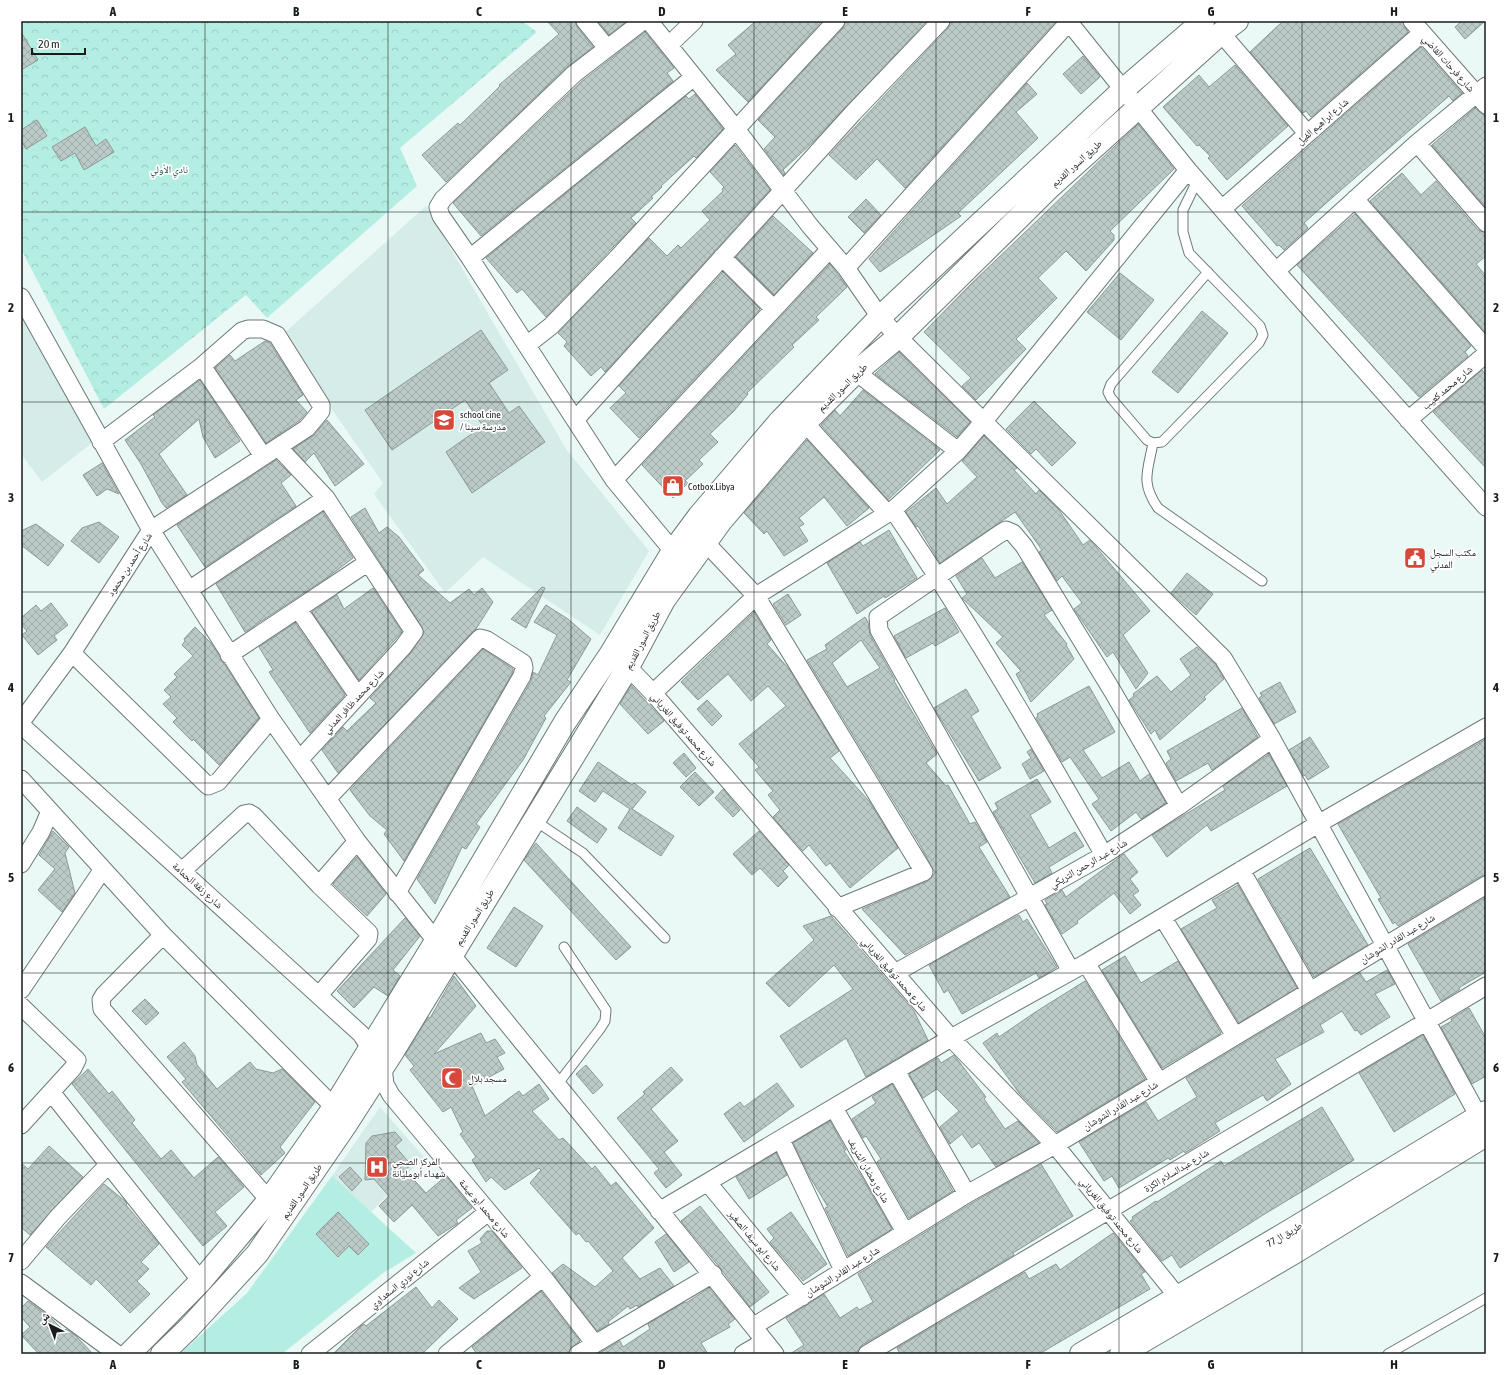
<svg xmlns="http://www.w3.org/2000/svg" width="1507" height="1375" font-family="'Asap Condensed','Noto Naskh Arabic',sans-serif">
<defs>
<pattern id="park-crowns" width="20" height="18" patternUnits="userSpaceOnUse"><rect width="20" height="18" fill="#b4eee3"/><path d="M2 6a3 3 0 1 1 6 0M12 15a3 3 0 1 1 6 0" fill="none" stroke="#9accc2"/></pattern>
<pattern id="building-cross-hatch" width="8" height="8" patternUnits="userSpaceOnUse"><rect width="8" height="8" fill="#bccac7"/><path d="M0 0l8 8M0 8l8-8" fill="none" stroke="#a1adaa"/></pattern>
</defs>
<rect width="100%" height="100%" fill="#eaf9f6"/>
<path fill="#d5ece8" d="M426,206l140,243 83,102 -49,84 -117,-78 -38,36 -71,-99 9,-11 -102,-147z
M21,300l76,139 -55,43 -21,-28z
M380,1107l44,50 -53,55 -39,-36z"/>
<path fill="#b4eee3" d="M332,1176l84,77 -33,20 -101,81h-102l67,-61z"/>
<path fill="url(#park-crowns)" d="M21,21h501l15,11 -137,116 17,38 -150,132 -21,-23 -142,114 -83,-160z"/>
<path fill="url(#building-cross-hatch)" stroke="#8c9996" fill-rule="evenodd" d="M547,21h28l2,6 16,20 -26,20 -121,115 -24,-27 36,-32 2,2 30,-29 10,-10 -1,-1 60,-51z
M598,21h29l-18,14z
M756,21h66l-74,81 -32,-32 20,-16 -8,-9z
M846,21h81l-113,120 -31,29 2,3 -1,2 -20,-26 11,-12 -17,-17 85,-92z
M951,21h105l-151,167 -28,-29 -21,21 -27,-25 119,-127z
M1283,21h119l6,11 -97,85 -5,-6 -3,2 -53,-61z
M1462,21h23l-20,18 -10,-12z
M21,32l17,28 -17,10z
M645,32l29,36 -7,5 6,8 -192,155 -28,-33 128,-121z
M1421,47l41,46 -9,8 -4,-5 -116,101 -29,26 4,5 -24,22 -5,-5 -2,1 -35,-40z
M1083,56l17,21 -19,17 -18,-20z
M1235,65l53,61 -61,54 -19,-22 2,-2 -11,-11 -2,1 -34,-39 36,-32 10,12z
M1027,83l10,11 -21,18 22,26 -80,75 3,3 -81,56 -11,-13z
M695,94l28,35 -27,29 -2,-2 -33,30 1,1 -11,10 2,1 -22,20 5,5 -90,94 -24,-28 -5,4 -31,-35 200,-162 3,3z
M1475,108l7,6 4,1v93l-54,-63z
M37,120l10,16 -21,13 -5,-9v-10z
M1138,124l36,45 -64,62 4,4v5l-28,31 -20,-20 -28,27 19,20 -41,41 10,10 -50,51 -14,-14 9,-8 -47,-46 47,-48z
M85,127l11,19 10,-7 8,13 -30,18 -9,-17 -14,8 -9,-14z
M735,145l35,45 -165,182 -4,-5 -10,9 -27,-30 3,-4 -9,-9 91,-95 18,18 11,-11 3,3 29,-28 -8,-9 21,-20 -1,-2 2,-2 -14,-15z
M1402,173l19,22 15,-14 42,49 8,3v23l-10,8 10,12v57l-116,-132z
M866,199l15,16 -17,18 -16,-16z
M1355,214l116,132 -6,6 3,4 -49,41 -122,-132z
M773,216l40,37 -39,42 -38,-38z
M830,264l17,23 -31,30 3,3 -27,25 2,2 -47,46 1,1 -14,17 -24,23 8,8 -19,18 4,4 -18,17 3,2 -15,15 -31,-33z
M723,272l37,37 -121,129 -29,-30 16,-15 -7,-7z
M1120,273l34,27 -33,40 -34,-28z
M1202,311l26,22 -50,60 -26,-21z
M481,330l27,40 -19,13 20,30 10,-7 26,36 -73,51 -26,-41 37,-26 -18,-26 -73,50 -27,-40z
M265,341l5,2 33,52 -7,5 11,12 -7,8 -34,23 -51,-75 15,-13 5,6z
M899,352l71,70 -13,15 -82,-63z
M1482,370l4,5v93l-53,-56z
M200,380l40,61 -25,17 -12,-21 -4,-18 -40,35 28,41 -21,13 -4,-5 -21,-39 -16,-24 30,-23 -2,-2z
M863,390l77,60 -52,50 -67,-75 14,-15 5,6z
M1034,401l42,42 -24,23 -16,-17 -5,5 -25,-25z
M327,420l37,44 -29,22 -21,-33 -9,9 -12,-13 20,-13z
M984,436l33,32 -3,2 22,24 3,-4 20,20 24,35 7,-5 6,7 54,64 -27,24 25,38 -12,16 -23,-37 -6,5 -33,-48 8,-6 -20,-27 -5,5 -18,-29 3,-2 -27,-38 -75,51 -22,-37 -2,1 -10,-15 30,-24 11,16 30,-27 -15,-16z
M807,440l62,68 -22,18 -23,-29 -25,21 5,6 -5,3 9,14 -24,15 -17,-25 -3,3 -20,-21z
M276,460l15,15 -10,8 15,23 -91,61 -28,-42z
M102,463l17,31 -12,-5 -10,7 -14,-21z
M365,508l14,25 8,-6 12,10 25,33 -6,5 32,28 19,-14 5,6 8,-7 11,14 -17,27 -138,144 -16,-23 21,-23 4,4 29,-28 -6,-5 40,-44 14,-21 -2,-6 -71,-110z
M323,512l30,46 -25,19 -83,55 -29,-48z
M99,522l20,15 -20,26 -28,-22 11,-13z
M36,524l28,21 -16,21 -27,-21v-14z
M889,530l28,48 -32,20 -1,-2 -27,18 -30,-51 33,-21 3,4z
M982,558l13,20 27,-16 30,48 -8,5 23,29 -1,1 8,14 -43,43 -15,-28 5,-3 -25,-28 7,-6 -41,-39 5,-4 -11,-18z
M1187,573l26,21 -17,21 -25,-22z
M542,587l3,1 -19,40 -15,-9z
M373,588l29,44 -43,48 -47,-68 25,-17 7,14z
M788,594l13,21 -15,10 -13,-21z
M51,603l17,22 -14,11 3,4 -19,15 -16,-20 5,-4 -6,-7v-6l15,-13 5,6z
M546,605l22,14 23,20 -24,41 4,2 -27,34 2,2 -23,42 -47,64 4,3 -14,22 -4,-2 -27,57 -18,-25 114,-198 2,-9 5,3 19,-40 -23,-13z
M945,608l14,24 -24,14 -2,-3 -27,15 -12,-22z
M754,612l17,28 -4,4 22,25 50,82 -9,7 39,43 29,47 -48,40 -20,-25 -4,3 -17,-21 -6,6 -30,-34 7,-7 -12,-15 5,-4 -18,-21 4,-3 -20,-23 47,-38 -18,-20 -17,15 -23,-27 -30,26 -17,-18z
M865,617l3,5 2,13 25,45 -1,1 43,73 -11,9 20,23 2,-1 22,39 5,-2 12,20 -8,5 31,50 -105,58 -43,-46 66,-28 7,-8 -16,-30 -112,-183 20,-11 -2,-4zM861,640l19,28 -33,19 -15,-24z
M295,623l50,72 -35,38 -41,-61 4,-2 -14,-23z
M195,627l16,16 48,75 -40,47 -26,-26 -1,2 -19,-19 4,-4 -14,-14 8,-7 -7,-7 13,-13 -3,-3 19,-18 -11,-11 3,-4 -1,-2z
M1197,647l18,17 9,15 -20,18 2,2 -46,41 -5,-10 -4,4 -22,-34 5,-4 -1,-2 24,-18 14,16 20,-17 -11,-16z
M483,649l30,20v3l-109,189 -20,-27 3,-4 -17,-14 -20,-26z
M1280,682l16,30 -22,12 -15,-26 3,-2 -2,-3z
M631,685l33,36 -16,13 -28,-30z
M1089,686l26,46 -32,18 19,28 27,-16 11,19 9,-7 17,29 -25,16 -5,-7 -25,19 -19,-27 7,-5 -29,-42 -8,5 -26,-44 2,-2 -1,-2z
M966,689l13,22 -8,5 30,52 -22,13 -45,-73z
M707,700l15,16 -10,10 -15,-17z
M1242,708l16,29 -46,33 -4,-7 -32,18 -10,-18 5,-4 -4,-8z
M1310,737l19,30 -21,13 -3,-5 -1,1 -15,-26z
M1486,739v136l-5,1 -83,50 -3,-4 -2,2 -15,-25 3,-1 -43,-74z
M1031,749l13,22 -14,8 -8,-15 9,-6 -4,-6z
M684,753l12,15 -10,9 -13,-14z
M1269,754l18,32 -76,45 -4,-6 -40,32 -15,-22 73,-45 -2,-4z
M598,762l34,23 2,-2 12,9 -14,17 42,27 -13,20 -43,-28 12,-19 -27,-18 -8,11 -16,-11z
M695,772l19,20 -15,14 -19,-19z
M1037,779l14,23 -21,13 19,33 26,-16 9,14 -35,21 3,6 -17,10 -42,-71 5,-3 -3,-6z
M723,789l17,21 -7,7 -18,-19z
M577,807l30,22 -10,14 -30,-22z
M53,831l16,16 -4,6 10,40 -13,19 -24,-22 17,-21 -16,-14z
M759,831l30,34 -6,6 5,6 -10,10 -18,-19 -8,7 -19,-21z
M536,843l95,104 -15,13 -92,-100z
M1310,848l58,97 -54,32 -56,-98z
M1124,854l14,18 -8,7 9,12 -6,4 8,10 -11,9 -16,-21 -37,28 1,2 -16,11 -17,-29 2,-1 -2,-4 17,-10 4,7z
M357,857l29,37 -19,22 -34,-32z
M1238,885l59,103 -58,35 -58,-94 36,-21 -5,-8z
M1486,897v75l-26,15 -1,3 -18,11 -33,-57z
M514,907l29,19 -27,41 -29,-19z
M1019,915l4,7 4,-3 30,48 -18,11 -3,-5 -74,41 -14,-24 -4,3 -15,-28z
M831,916l83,95 14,29 -62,37 -20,-39 -45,30 -21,-32 73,-47 -19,-24 -45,42 -23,-24 48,-43 -11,-14z
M405,918l15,18 -27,34 7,6 -12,20 -14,-9 -20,21 -17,-17z
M1125,956l16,27 37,-22 43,72 -59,35 -60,-98z
M1387,970l8,14 -20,10 15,23 -29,18 -4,-5 -2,1 -13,-20 -22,14 4,7 -49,27 16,25 -24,17 -4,-6 -48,28 5,8 -35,22 -1,-2 -14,9 -2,-2 -49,30 -7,-12 -8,5 -25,-39 67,-40 12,19 39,-24 -11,-19 174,-105 6,9z
M454,976l22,30 -42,48 47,-21 5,10 9,-4 10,14 -8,4 7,12 -32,17 13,30 34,-25 4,5 16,-12 10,15 -17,12 27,29 4,-2 29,31 3,-3 16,20 5,-4 38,46 -32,30 18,21 20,-11 14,18 -36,21 -1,-2 -7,4 -2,-3 -20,16 1,2 -12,7 -45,-58 11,-9 32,23 18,-16 -25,-30 -2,1 -7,-9 -3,2 -46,-52 11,-13 -2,-2 -34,22 -14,-13 -5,5 -14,-22 4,-3 -16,-23 3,-2 -12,-25 -8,5 -33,-42 4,-4 -9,-11 23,-38 2,1z
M1085,981l60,98 -88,53 -38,-39 -36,-50 14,-10 2,4 38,-26z
M145,999l14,14 -13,12 -14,-14z
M1469,1008l17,30v38l-14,8 -31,-57 11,-6 -1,-2z
M1423,1035l32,59 -61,38 -35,-59z
M184,1042l11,14 2,9 20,24 33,-27 6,7 17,4 9,-4 33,33 -35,45 5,6 -24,22 -79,-93 4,-3 -19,-22z
M954,1055l32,42 -2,2 21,30 13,-8 21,22 -43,24 -17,-24 -7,5 -10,-14 -12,10 -10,-17 19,-16 -22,-22 -14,9 -14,-24 29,-16 3,5z
M586,1065l17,20 -10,9 -17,-20z
M671,1067l12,13 -32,29 27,32 -14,11 18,23 -16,13 -12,-15 5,-4 -42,-51 28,-24 -2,-2z
M88,1069l21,25 3,-3 23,29 -3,3 29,36 10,-9 23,28 24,-21 26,30 -29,25 12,14 -24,20 -131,-162z
M777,1083l17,23 -50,36 -20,-28 16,-12 4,5z
M892,1084l61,107 -44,27 -32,-56 4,-3 -15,-23 -3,2 -11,-19 24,-16 -4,-6z
M1322,1107l32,53 -91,55 -83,53 -8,-13 -10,6 -32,-40 3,-2 -1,-2 24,-16 1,1 64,-41 3,5z
M830,1121l16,29 -2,1 16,23 32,55 -44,27 -23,-48 3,-1 -17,-28 -18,-36z
M395,1132l7,8 -7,6 16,19 -6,5 21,23 20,-17 26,32 -16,12 2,3 -20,13 -26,-31 -18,17 -15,-16 10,-10 -15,-17 -9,1 1,-37 6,-7z
M49,1146l34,31 -53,58 -9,-8v-64l7,6z
M776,1153l11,22 -38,24 -13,-22z
M1041,1164l32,52 -60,37 1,2 -152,90 -6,9h-66l14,-9 -18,-27 38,-24 16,24 17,-11 2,3 14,-8 -15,-28 114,-71z
M350,1167l12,13 -10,11 -13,-14z
M104,1184l21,17 2,3 -1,1 33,39 -18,18 8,7 -12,12 13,13 -20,19 -34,-34 -5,6 -45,-38z
M700,1206l69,86 -19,15 -29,-38 -40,-48z
M338,1212l31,32 -11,11 -9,-9 -11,11 -22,-23z
M791,1212l36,52 -24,17 -33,-39 4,-4 -7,-9z
M487,1231h5l30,37 -48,31 -15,-11 22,-16 -13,-21 14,-8 -2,-4z
M1113,1233l32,39 -4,2 9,15 -111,65h-139l-3,-6 128,-76 4,7 27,-15 4,6z
M666,1234l23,28 -15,10 -19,-30z
M416,1287l16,21 7,-8 19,19 -36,35h-89l28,-28 3,-2 2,2z
M709,1288l26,31 -7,5 2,3 -29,16 7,11h-110l22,-13 3,6 27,-18 -2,-5 37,-22 1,1z
M541,1291l39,50 -10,8 -2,5h-91l-5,-7z
M28,1301l23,17 13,13 2,-2 10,7 17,18h-54l-18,-19 9,-8 -9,-10v-9z"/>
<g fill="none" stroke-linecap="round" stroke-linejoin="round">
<g stroke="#6e7a78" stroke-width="11">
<path id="service" d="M1197,181l-14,29v22l6,21 71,73 3,9 -4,8 -97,99 -9,1 -6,-3 -36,-42 -3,-6 3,-8 97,-112
M1153,443c-5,28 -13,39 5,65l104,73
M534,820l49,33 82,85
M557,1085l43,-56 5,-8 1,-11 -42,-63
M1388,1354l98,-56"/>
</g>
<g stroke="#6e7a78" stroke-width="19">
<path id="minor" d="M585,21l22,27
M643,21l-69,53 -131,125 -5,8 3,9 29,42 144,222 59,71
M649,21l87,108 74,97 36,42 34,49 18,20 325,321 49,81 207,378
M1068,21l120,149 88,101 210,236
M1412,21l74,84
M1221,33l86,100
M669,45l25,-24
M1417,143l69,80
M1355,199l131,149
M1222,209l200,-176
M722,257l52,52
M470,258l224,-181
M846,268l223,-246
M1276,271l141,-128 69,-57
M21,297l130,233 120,189 86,122 79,100 15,13c108,134 218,266 324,400
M527,345l24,-19 66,-68 219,-237
M202,366l61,90
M856,372l102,79
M575,420l278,-307 88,-92
M1408,420l78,-66
M805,423l82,90
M279,448l47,50 88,134 -11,15 -103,112
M614,480l216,-231
M893,510c76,112 144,228 211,345
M706,543l50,53 168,276 -87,36
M189,590l137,-92
M298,609l60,87
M72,653l136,133 10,-4 53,-63
M229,655l138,-92
M619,661l9,6 25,26 298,345 104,107 123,152
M653,693l103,-97 137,-86 65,-59 26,-30 204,-251
M21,722l51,-69 79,-123 156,-102 14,-17v-6l-44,-70 -14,-6h-15l-6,2 -40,35 -101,76
M21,725l340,309 22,34 2,16 6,11 152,182 52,67
M21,779l142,156 171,172
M327,799l153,-161 7,2 36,23 1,5 -2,8 -125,217
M21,864l20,-32 9,-21
M1241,870l69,121
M182,871l62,-57 5,-1 5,3 65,69 50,48 -1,6 -49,56
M319,885l38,-44
M1163,918l72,118
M163,935l-59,60 -3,5 1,9 167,191
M1086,963l73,119
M1071,971l-192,-341 -1,-13 120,-82 8,-5 7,3 11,13 89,146 66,114
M895,973l209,-118 75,-49 93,-67
M21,990l82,-121
M21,1006l56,54 -4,8 -52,57
M896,1071l71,123
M51,1092l150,189
M834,1108l71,124
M781,1140l62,130
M708,1183l94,114
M659,1211l292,-173 135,-75 232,-139 168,-97
M21,1261l37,-44 50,-52
M21,1283l96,71
M754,1326l213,-132 88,-49 431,-260
M310,1354l178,-142
M447,1354l96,-77
M578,1354l135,-80
M743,1354l22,-13
M867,1354l619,-368"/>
</g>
<g stroke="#6e7a78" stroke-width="24">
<path id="secondary" d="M129,1354l72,-73 68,-81 65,-93 102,-166 129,-219 45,-67 63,-104 26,-35 81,-95 100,-104 244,-228 79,-68
M162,1354l27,-26 68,-74 88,-128 47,-73 236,-386 36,-67 57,-79 82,-96 53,-53 42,-35 153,-151 170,-153 16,-12
M1081,1354l205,-121 200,-121
M1121,1354l176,-103 189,-116"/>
</g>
<use href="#service" stroke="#fff" stroke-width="9"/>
<use href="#minor" stroke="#fff" stroke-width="17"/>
<use href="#secondary" stroke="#fff" stroke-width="22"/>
</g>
<path fill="none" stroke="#181d1c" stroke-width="1" stroke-opacity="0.55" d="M205,21v1333M388,21v1333M571,21v1333M754,21v1333M936,21v1333M1119,21v1333M1302,21v1333M21,212h1465M21,402h1465M21,592h1465M21,783h1465M21,973h1465M21,1163h1465"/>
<defs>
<g id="school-square" transform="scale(1.15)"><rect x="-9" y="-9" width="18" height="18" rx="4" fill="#d6483a" stroke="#fff"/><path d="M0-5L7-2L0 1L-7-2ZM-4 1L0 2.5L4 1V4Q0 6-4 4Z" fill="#fff"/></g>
<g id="shop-square" transform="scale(1.15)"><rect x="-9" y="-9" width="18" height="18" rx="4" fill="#d6483a" stroke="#fff"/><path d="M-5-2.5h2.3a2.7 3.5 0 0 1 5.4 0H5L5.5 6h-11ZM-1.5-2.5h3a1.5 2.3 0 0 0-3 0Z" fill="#fff"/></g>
<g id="civic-square" transform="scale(1.15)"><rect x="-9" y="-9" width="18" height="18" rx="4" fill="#d6483a" stroke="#fff"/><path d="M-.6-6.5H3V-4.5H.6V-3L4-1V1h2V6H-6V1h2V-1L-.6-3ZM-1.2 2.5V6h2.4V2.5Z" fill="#fff"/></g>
<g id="mosque-square" transform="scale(1.15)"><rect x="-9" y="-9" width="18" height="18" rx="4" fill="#d6483a" stroke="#fff"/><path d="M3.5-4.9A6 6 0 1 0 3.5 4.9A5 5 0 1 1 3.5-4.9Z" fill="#fff"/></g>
<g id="hospital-square" transform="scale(1.15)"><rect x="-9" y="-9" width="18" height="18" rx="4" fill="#d6483a" stroke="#fff"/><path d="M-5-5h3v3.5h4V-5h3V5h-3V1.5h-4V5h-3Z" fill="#fff"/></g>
</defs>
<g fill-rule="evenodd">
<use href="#school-square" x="444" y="420"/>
<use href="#shop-square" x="673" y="486"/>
<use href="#civic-square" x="1415" y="558"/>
<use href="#mosque-square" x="452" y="1078"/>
<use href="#hospital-square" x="377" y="1167"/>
</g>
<g text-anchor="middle" stroke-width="3.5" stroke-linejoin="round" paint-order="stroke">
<g font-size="10" fill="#181d1c" stroke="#fff">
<text transform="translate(1449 63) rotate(48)" y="4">شارع فرحات القاضي</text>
<text transform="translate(1322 121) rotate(-41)" y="4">شارع ابراهيم الفيل</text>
<text transform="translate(1076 163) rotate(-42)" y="4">طريق السور القديم</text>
<text transform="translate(842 387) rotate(-44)" y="4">طريق السور القديم</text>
<text transform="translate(1447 387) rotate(-40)" y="4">شارع محمد كعيب</text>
<text transform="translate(129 564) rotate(-57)" y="4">شارع أحمد بن محمود</text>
<text transform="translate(642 640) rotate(-62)" y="4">طريق السور القديم</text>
<text transform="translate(353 701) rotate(-47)" y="4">شارع محمد ظافر المدني</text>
<text transform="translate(684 729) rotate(49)" y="4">شارع محمد توفيق الغرياني</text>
<text transform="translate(1088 863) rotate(-30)" y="4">شارع عبد الرحمن التريكي</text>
<text transform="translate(198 885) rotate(42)" y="4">شارع زنقة الحمامة</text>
<text transform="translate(474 917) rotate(-58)" y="4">طريق السور القديم</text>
<text transform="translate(1397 938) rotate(-31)" y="4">شارع عبد القادر الشوشان</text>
<text transform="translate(895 974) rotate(49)" y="4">شارع محمد توفيق الغرياني</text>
<text transform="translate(1120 1105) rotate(-31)" y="4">شارع عبد القادر الشوشان</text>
<text transform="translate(869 1170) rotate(60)" y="4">شارع رمضان الشريف</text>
<text transform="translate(1176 1170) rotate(-31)" y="4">شارع عبدالسلام الكزة</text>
<text transform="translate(301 1191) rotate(-56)" y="4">طريق السور القديم</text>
<text transform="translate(485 1208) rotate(50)" y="4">شارع محمد أبو عيشة</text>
<text transform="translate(1112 1215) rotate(51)" y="4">شارع محمد توفيق الغرياني</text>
<text transform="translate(1284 1234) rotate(-31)" y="4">طريق ال77</text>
<text transform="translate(755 1240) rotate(50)" y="4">شارع ابو سيف الصغير</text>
<text transform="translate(842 1271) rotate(-32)" y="4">شارع عبد القادر الشوشان</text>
<text transform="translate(399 1283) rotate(-39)" y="4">شارع نوري السعداوي</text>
</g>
<g font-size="10" fill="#184f47" stroke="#fff">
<text x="169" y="173">نادي الأولي</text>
</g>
<g font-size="10" fill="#181d1c" stroke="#fff" text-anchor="start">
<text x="460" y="418">school cine<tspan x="460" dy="12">/ مدرسة سينا</tspan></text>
<text x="688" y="490">Cotbox.Libya</text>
<text x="1430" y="556">مكتب السجل<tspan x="1430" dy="12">المدني</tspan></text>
<text x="468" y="1082">مسجد بلال</text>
<text x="392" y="1165">المركز الصحي<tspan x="392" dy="12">شهداء أبومليانة</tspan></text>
</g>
</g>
<rect width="1507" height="1375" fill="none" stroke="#ffffff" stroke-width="44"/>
<g transform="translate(50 1325) rotate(318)" stroke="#ffffff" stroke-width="3" paint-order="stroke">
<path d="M0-3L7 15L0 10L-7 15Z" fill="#181d1c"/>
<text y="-6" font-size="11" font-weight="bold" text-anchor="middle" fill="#181d1c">ش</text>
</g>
<path d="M32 48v6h53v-6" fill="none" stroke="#181d1c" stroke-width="2"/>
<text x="38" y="48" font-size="12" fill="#181d1c" stroke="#ffffff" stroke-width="3" paint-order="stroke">20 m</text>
<rect x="22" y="22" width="1463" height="1331" fill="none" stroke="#181d1c" stroke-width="1.5"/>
<g font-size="13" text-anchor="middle" font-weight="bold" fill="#181d1c">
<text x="113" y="16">A</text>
<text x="296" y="16">B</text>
<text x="479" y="16">C</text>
<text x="662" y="16">D</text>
<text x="845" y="16">E</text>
<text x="1028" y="16">F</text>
<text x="1211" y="16">G</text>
<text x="1394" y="16">H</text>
<text x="11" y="122">1</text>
<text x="1496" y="122">1</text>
<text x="11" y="312">2</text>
<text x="1496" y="312">2</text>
<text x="11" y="502">3</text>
<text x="1496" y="502">3</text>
<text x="11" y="692">4</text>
<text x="1496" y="692">4</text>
<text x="11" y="882">5</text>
<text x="1496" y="882">5</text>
<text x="11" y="1072">6</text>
<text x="1496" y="1072">6</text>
<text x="11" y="1262">7</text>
<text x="1496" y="1262">7</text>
<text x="113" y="1369">A</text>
<text x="296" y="1369">B</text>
<text x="479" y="1369">C</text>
<text x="662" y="1369">D</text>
<text x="845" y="1369">E</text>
<text x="1028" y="1369">F</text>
<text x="1211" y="1369">G</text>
<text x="1394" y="1369">H</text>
</g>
</svg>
